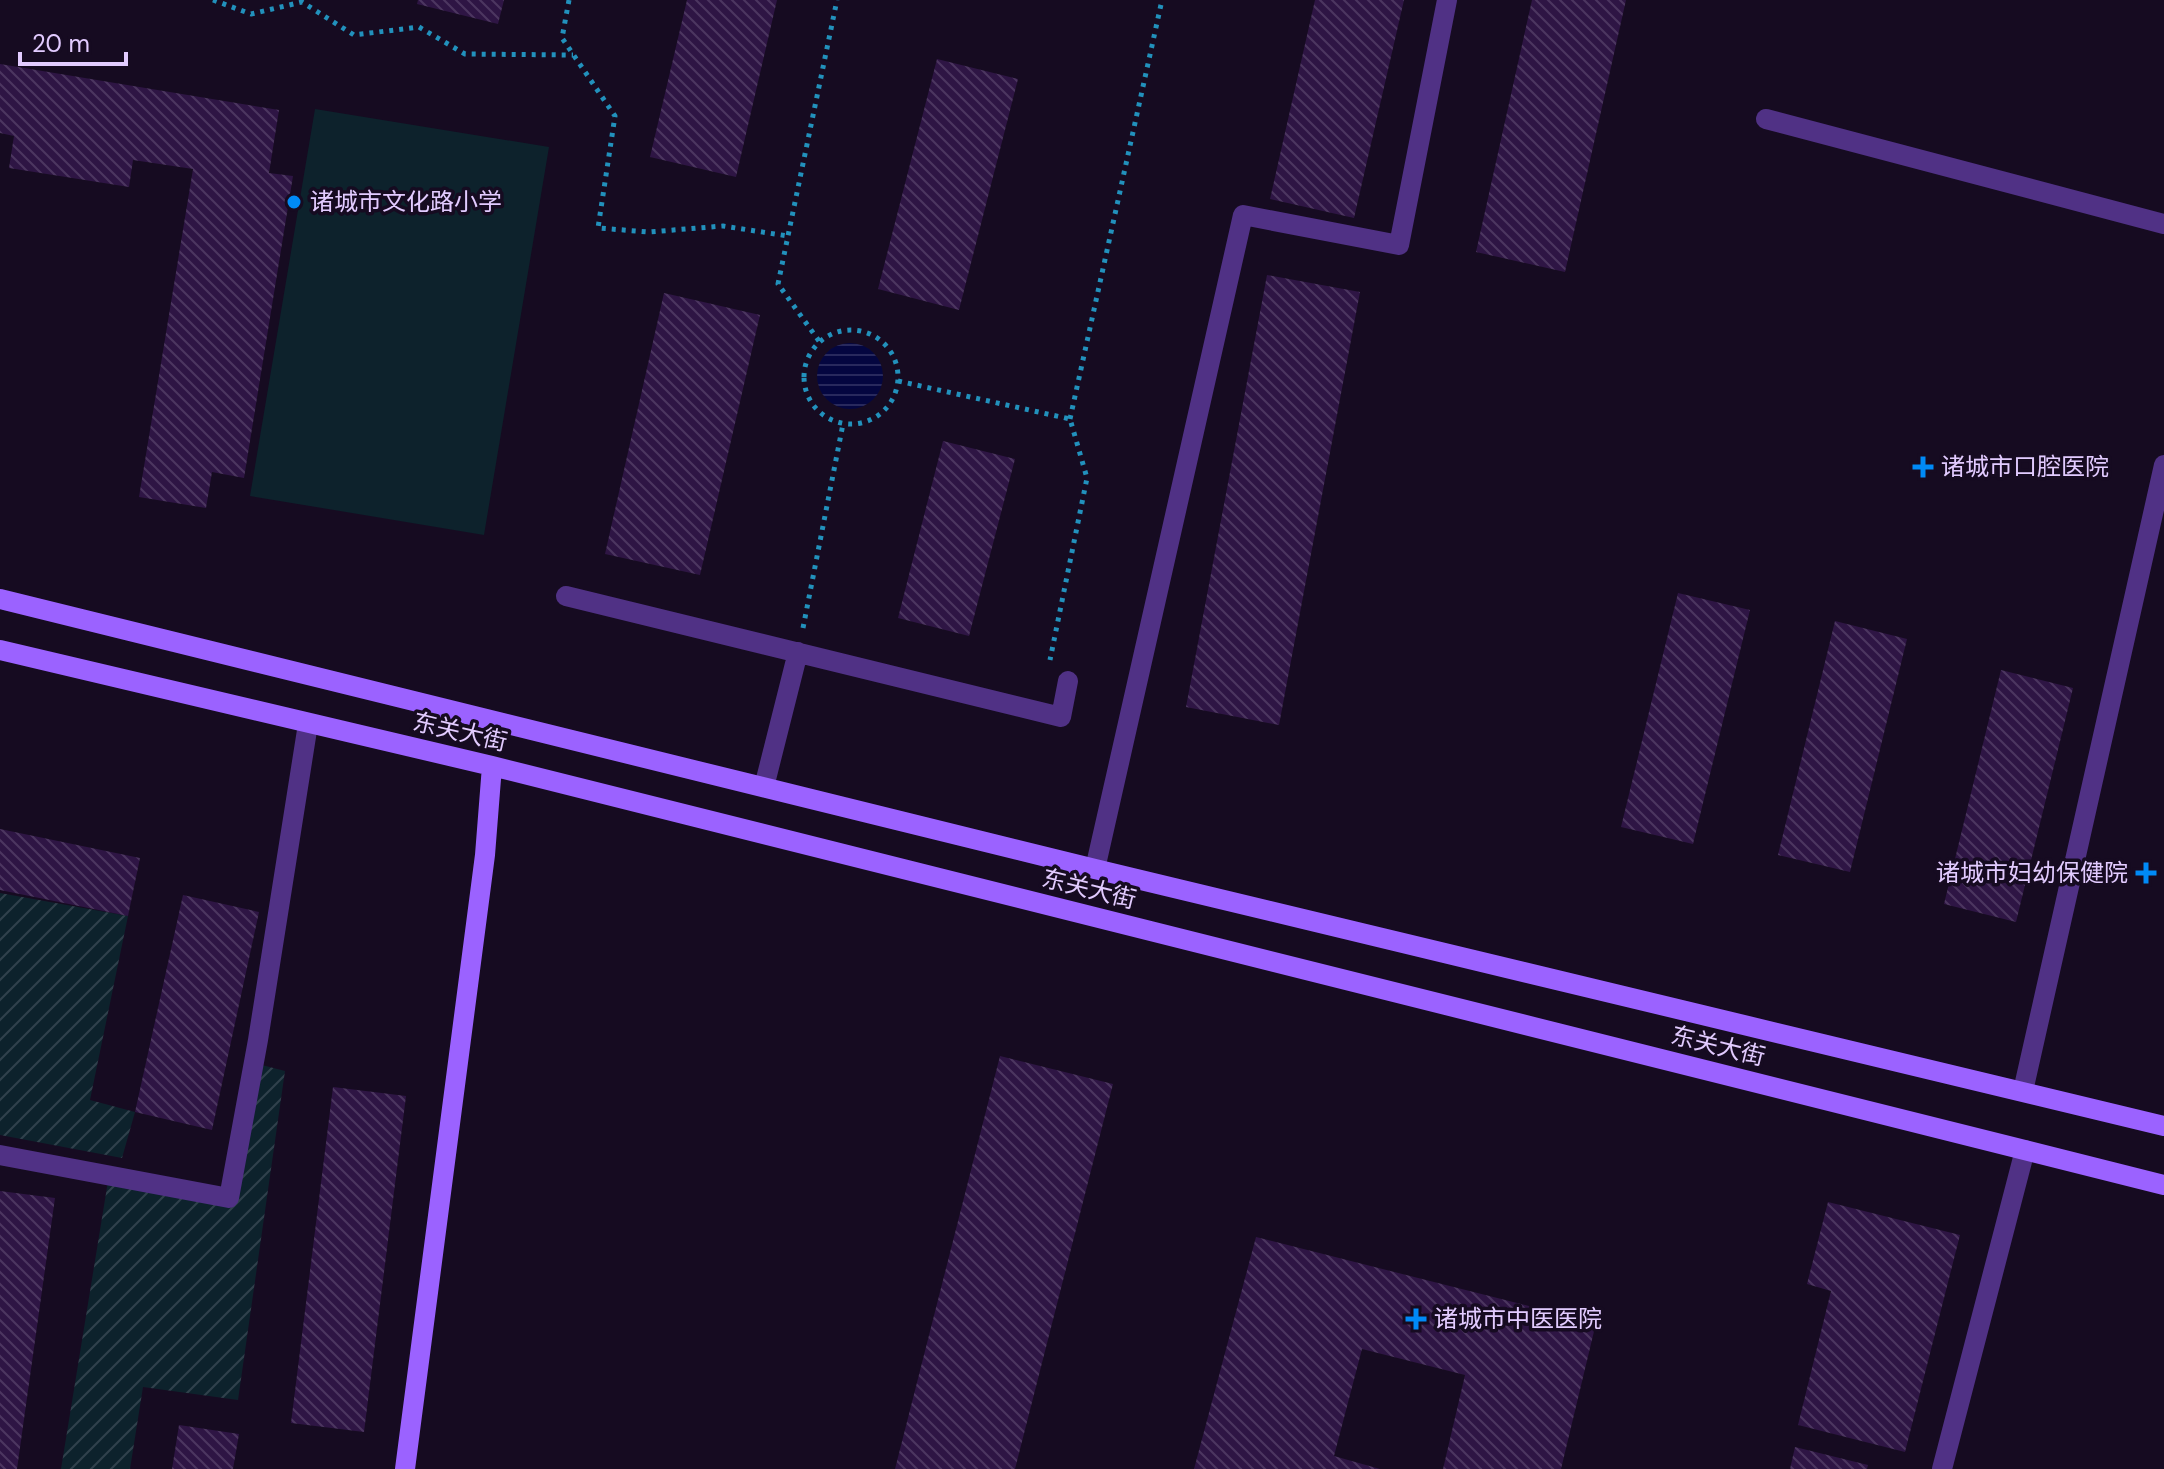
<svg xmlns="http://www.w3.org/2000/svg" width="2164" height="1469" font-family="'DM Sans','Noto Sans SC',sans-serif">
<defs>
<pattern id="garden-furrows" width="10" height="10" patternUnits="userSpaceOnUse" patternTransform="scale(2)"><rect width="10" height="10" fill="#0d222c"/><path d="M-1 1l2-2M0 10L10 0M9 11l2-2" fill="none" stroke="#30414c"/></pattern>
<pattern id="water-rules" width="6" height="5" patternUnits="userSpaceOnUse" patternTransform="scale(2)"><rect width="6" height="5" fill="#040640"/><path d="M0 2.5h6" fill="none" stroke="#28295d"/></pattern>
<pattern id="building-back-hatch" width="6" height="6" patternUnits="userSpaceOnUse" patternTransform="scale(2)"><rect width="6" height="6" fill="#2e1544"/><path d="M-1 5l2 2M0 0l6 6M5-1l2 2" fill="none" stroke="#4c3660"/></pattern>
</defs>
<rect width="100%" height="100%" fill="#160b21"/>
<path fill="url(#garden-furrows)" d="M0,893l128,23 -38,184 45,12 -13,46 -122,-23z
M254,1063l31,8 -47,329 -95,-13 -13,82h-69l48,-294 119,23z"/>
<path fill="#0d222c" d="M315,109l234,38 -65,388 -234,-39z"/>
<path fill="url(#water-rules)" d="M817 376a33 33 0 1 1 66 0a33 33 0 1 1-66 0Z"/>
<path fill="url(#building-back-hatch)" d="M418,0h86l-6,24 -81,-20z
M687,0h90l-41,177 -86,-20z
M1315,0h89l-50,218 -84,-19z
M1532,0h94l-61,272 -89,-20z
M937,59l81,20 -59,231 -81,-21z
M0,64l279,46 -10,63 24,3 -49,302 -32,-6 -6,36 -67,-11 54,-328 -60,-9 -4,27 -120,-19 5,-32 -14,-3z
M1267,275l93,17 -81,433 -93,-18z
M664,293l96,22 -60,260 -95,-21z
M943,441l72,18 -46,177 -71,-18z
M1678,593l72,17 -57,234 -72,-17z
M1835,621l72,18 -57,233 -72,-17z
M2001,670l72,18 -57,234 -72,-18z
M0,829l140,29 -12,58 -128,-26z
M183,895l76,17 -47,218 -77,-18z
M1000,1056l113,28 -98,385h-120z
M333,1087l73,9 -42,336 -73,-9z
M0,1191l55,7 -38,271h-17z
M1828,1202l132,33 -55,217 -107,-27 33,-134 -24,-7z
M1256,1237l340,86 -35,146h-118l22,-94 -103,-26 -28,107 46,13h-186z
M179,1425l60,9 -6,35h-61z
M1795,1447l73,18 -1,4h-77z"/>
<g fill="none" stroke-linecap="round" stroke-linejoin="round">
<path stroke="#2291bc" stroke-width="5" stroke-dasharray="4 6" stroke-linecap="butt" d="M213,0l38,14 51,-12 52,33 65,-8 46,27 108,1
M569,0l-7,38 53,78 -17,112 51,4 74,-6 65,10
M804 377a47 47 0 1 1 94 0a47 47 0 1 1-94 0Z
M819,341l-41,-57 59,-284
M898,381l172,38 17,59 -37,182
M1070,419l92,-419
M803,628l40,-204"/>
<path stroke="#503185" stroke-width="20" d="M1766,119l398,105
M566,596l495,121 7,-36
M764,787l34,-135
M1095,869l148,-654 156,30 48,-245
M2023,1091l141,-626
M0,1155l229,43 29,-158 50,-316
M1942,1469l83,-319"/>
<path stroke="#9b62ff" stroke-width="20" d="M0,599l1095,270 1069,257
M0,650l492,116 1672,419
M405,1469l80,-614 7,-89"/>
</g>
<g fill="#008af6" stroke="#160b21" stroke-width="3">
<circle cx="294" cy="202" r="8"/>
<path d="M1919 455h8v8h8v8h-8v8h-8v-8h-8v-8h8z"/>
<path d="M2142 861h8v8h8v8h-8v8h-8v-8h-8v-8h8z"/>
<path d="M1412 1307h8v8h8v8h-8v8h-8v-8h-8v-8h8z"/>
</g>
<g text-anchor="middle" stroke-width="7" stroke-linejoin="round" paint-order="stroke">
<g font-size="24" fill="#e2cbff" stroke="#160b21" text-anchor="start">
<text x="310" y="210">诸城市文化路小学</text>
<text x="1941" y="475">诸城市口腔医院</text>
<text x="2128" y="881" text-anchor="end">诸城市妇幼保健院</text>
<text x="1434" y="1327">诸城市中医医院</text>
</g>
<g font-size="24" fill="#e2cbff" stroke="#160b21">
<text transform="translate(460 732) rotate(13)" y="8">东关大街</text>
<text transform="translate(1089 889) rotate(14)" y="8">东关大街</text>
<text transform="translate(1718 1046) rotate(14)" y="8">东关大街</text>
</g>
</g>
<path d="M20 52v12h106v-12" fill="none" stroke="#e2cbff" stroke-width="4"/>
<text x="32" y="52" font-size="24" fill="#e2cbff" stroke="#160b21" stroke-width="6" paint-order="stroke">20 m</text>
</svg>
